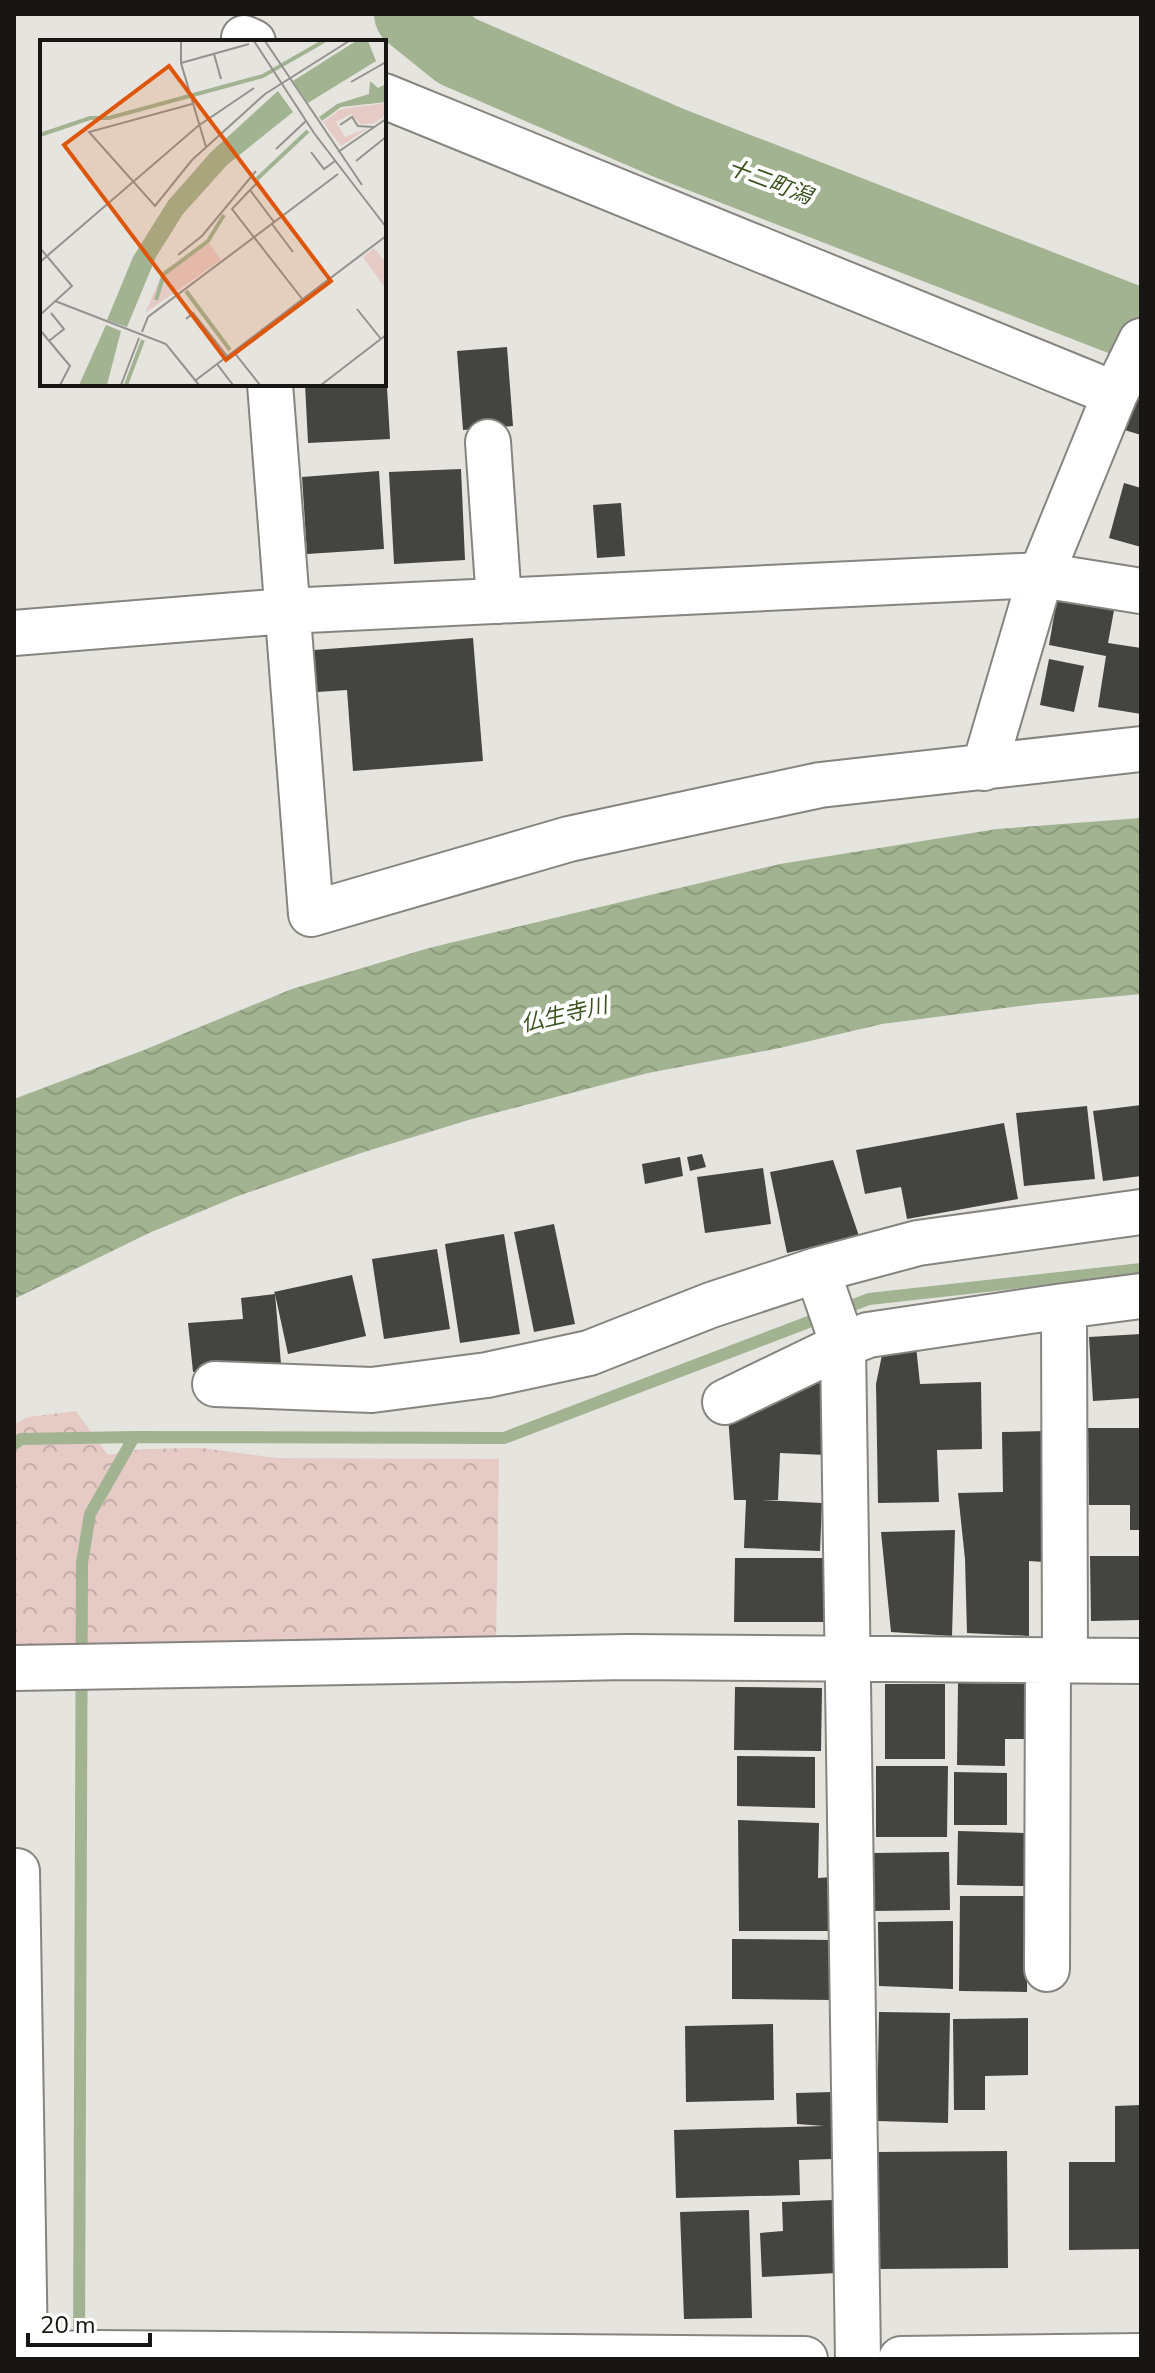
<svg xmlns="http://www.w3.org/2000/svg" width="1155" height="2373" font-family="'Nunito Sans','Noto Sans JP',sans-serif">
<defs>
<pattern id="park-crowns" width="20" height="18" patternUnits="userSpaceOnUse" patternTransform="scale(2)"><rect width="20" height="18" fill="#e5cac6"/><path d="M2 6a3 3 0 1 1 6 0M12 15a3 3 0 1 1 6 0" fill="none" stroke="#c4ada9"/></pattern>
<pattern id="water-waves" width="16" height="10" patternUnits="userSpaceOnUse" patternTransform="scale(2)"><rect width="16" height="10" fill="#a1b391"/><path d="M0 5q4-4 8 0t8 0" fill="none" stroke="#8a997c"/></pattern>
</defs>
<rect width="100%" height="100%" fill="#e6e4df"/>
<path fill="url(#park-crowns)" d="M76,1411l32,44 35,-6 59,-1 75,10 222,1 -3,185 -482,6v-225l14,-8z"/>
<path fill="url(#water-waves)" d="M1141,818v176l-105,10 -154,20 -102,24 -132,25 -176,46 -108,33 -126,44 -89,37 -135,66v-200l130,-49 148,-61 137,-41 351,-84 217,-35z"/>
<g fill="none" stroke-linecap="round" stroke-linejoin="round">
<path stroke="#a1b391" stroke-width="12" d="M14,1444l7,-5 113,-2 370,1 365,-139 272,-30
M79,2345l3,-782 8,-49 44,-77"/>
<path stroke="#a1b391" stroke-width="74" d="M411,14l46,37 212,92 472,183"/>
</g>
<path fill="#444440" d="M507,347l6,79 -50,4 -6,-79z
M384,370h2l4,69 -82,4 -3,-59h79z
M1141,378v57l-23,-7z
M461,469l4,91 -71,4 -5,-92z
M379,471l5,78 -77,5 -5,-77z
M1124,483l17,5v59l-32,-9z
M621,503l4,53 -28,2 -4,-53z
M1058,593l57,12 -7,38 33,5v66l-43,-7 8,-51 -57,-11z
M473,638l10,123 -130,10 -6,-81 -30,2 -3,-42z
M1049,659l35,7 -10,46 -34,-7z
M1141,1105v71l-38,5 -10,-70z
M1087,1106l8,73 -71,7 -8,-73z
M1004,1123l14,76 -111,20 -6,-32 -36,7 -9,-44z
M702,1154l4,13 -16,4 -3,-14z
M680,1157l3,19 -38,8 -3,-20z
M833,1160l26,76 -72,17 -17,-81z
M763,1168l8,56 -66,9 -8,-56z
M554,1224l21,100 -41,8 -20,-100z
M504,1234l16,100 -60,9 -15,-99z
M437,1249l13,80 -66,10 -12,-80z
M352,1275l14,61 -78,18 -13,-60 6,70 -88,8 -5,-49 55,-4 -2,-21 34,-4 -1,-2z
M1141,1334v64l-48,3 -4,-64z
M916,1346l4,38 61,-2 1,67 -45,1 2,52 -61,1 -2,-119 7,-34z
M823,1381l4,74 -47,-2 -2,47h-16l60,3 -2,48 -76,-3 2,-48h-12l-6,-85z
M1088,1428h53v102h-11v-25h-41z
M1046,1431l-3,131 -14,-1v75l-62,-3 -2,-74 -7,-66 45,-1 -1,-60z
M955,1530l-3,106 -61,-4 -10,-100z
M1090,1556h51v64l-50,1z
M735,1558h93l1,64h-95z
M958,1683l70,1 -1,55h-22v27l-48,-1z
M885,1684h60v75h-60z
M735,1687l87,1 -1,63 -87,-1z
M737,1756l78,1v51l-78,-2z
M876,1766h72l-1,71h-71z
M954,1772l53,1v52h-53z
M738,1820l81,3 -1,55 15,-1 1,54h-95z
M958,1831l67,2 -1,53 -67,-1z
M949,1852l1,58 -76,1v-58z
M960,1896h68l-1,96 -68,-1z
M953,1921v68l-74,-3 -1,-64z
M732,1939l100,1v60l-100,-1z
M879,2012l71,1 -2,110 -71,-2z
M1028,2018v57l-43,1v34h-31l-1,-91z
M773,2024l1,76 -88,2 -1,-76z
M833,2092v67l-34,1 1,35 -124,3 -2,-68 150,-4 -27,-2 -1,-31z
M1141,2105v144l-72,1v-88h46v-56z
M1007,2151l1,117 -129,1 -2,-117z
M833,2200l4,73 -75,4 -2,-44 23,-2 -1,-29z
M749,2210l3,108 -68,1 -4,-107z"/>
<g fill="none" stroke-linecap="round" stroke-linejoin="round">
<g stroke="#878480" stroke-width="48">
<path id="minor" d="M245,42l-1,-4 9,4
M384,96l731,298
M270,384l41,530 258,-75 251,-54 321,-36
M488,442l11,159
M14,633l272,-22 755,-36 100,16
M984,768l57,-193 74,-181 26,-53
M215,1384l157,6 115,-15 102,-22 122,-48 106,-35 101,-27 223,-31
M725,1402l118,-57 -26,-75
M1065,1661l-1,-355 77,-10
M14,1668l613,-11 514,4
M14,1871h3l8,483
M1047,1969l1,-308
M858,2359l-15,-1014 25,-10 196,-29"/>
</g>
<g stroke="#878480" stroke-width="48">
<path id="tertiary" d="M14,2355l80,-2 711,6
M901,2359l240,-3"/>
</g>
<use href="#minor" stroke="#fff" stroke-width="44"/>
<use href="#tertiary" stroke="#fff" stroke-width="44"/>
</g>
<g text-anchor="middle" stroke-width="8" stroke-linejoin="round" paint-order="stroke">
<g font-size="22" font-style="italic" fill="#3b5320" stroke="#fff">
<text transform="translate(770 181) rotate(21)" y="8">十二町潟</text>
<text transform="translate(564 1014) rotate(-13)" y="8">仏生寺川</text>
</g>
</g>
<g transform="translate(40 40)">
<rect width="346" height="346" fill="#e6e4df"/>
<path d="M346,63v12l-13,9h-13l-9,-10 -15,8 9,15 23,-9 -27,18 -18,-24 18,-13zM334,208l12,15v26l-23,-32z" fill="#e5cac6"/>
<path d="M169,203l12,17 -76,53 18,-42z" fill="#e5cac6"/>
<path d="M316,1h12l8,20 -68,42 -15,-22zM330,41l8,7 8,-4v18l-45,5 -19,14 -3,-4 18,-13 32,-10zM238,51l15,21 -66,53 -44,49 -27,43 -29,70 -20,-7 26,-63 35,-56 43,-49zM66,285l15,6 -14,54h-28z" fill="#a1b391"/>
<path fill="none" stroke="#a1b391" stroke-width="4" d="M0,95l50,-17h19l154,-42 61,-35M217,139l51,-48M146,251l44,59M116,260l8,-26 44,-33 16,-26M86,345l17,-45"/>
<path fill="none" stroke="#93928e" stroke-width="2" d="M141,1v22l25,84M214,1l60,92 72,94M225,1l97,144M174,14l7,25M141,23l68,-19M311,42l35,-20M152,64l-103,28 66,74 37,-46 73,-66 84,-53M300,85l12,-8 6,9 16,1M236,109l30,-28M271,112l13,17 11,-8M298,112l48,-33M316,121l30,-24M219,141l-9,9 24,32M210,150l-18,19 71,91M232,184l21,28M0,208l32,38 -32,29M138,215l24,-19 54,-65M0,222l158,-136 56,-38M15,261l111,43 33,41M317,269l24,30M146,279l7,-6 34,43M0,290l30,36 -10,19M102,292l6,-15 190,-143M9,301l15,-12 -13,-16M193,311l27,34M177,324l16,21M156,340l190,-144M81,345l18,-47M281,345l65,-50"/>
<path fill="#de560c" fill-opacity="0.15" stroke="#de560c" stroke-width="4" d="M129,26l162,215 -105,79 -162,-215z"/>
<rect width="346" height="346" fill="none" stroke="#171614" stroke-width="4"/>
</g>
<rect width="1155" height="2373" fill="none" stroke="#171614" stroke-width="32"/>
<path d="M28 2333v12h122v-12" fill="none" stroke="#171614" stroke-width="4"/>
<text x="40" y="2333" font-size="24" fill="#171614" stroke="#ffffff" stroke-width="6" paint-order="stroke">20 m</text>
</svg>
